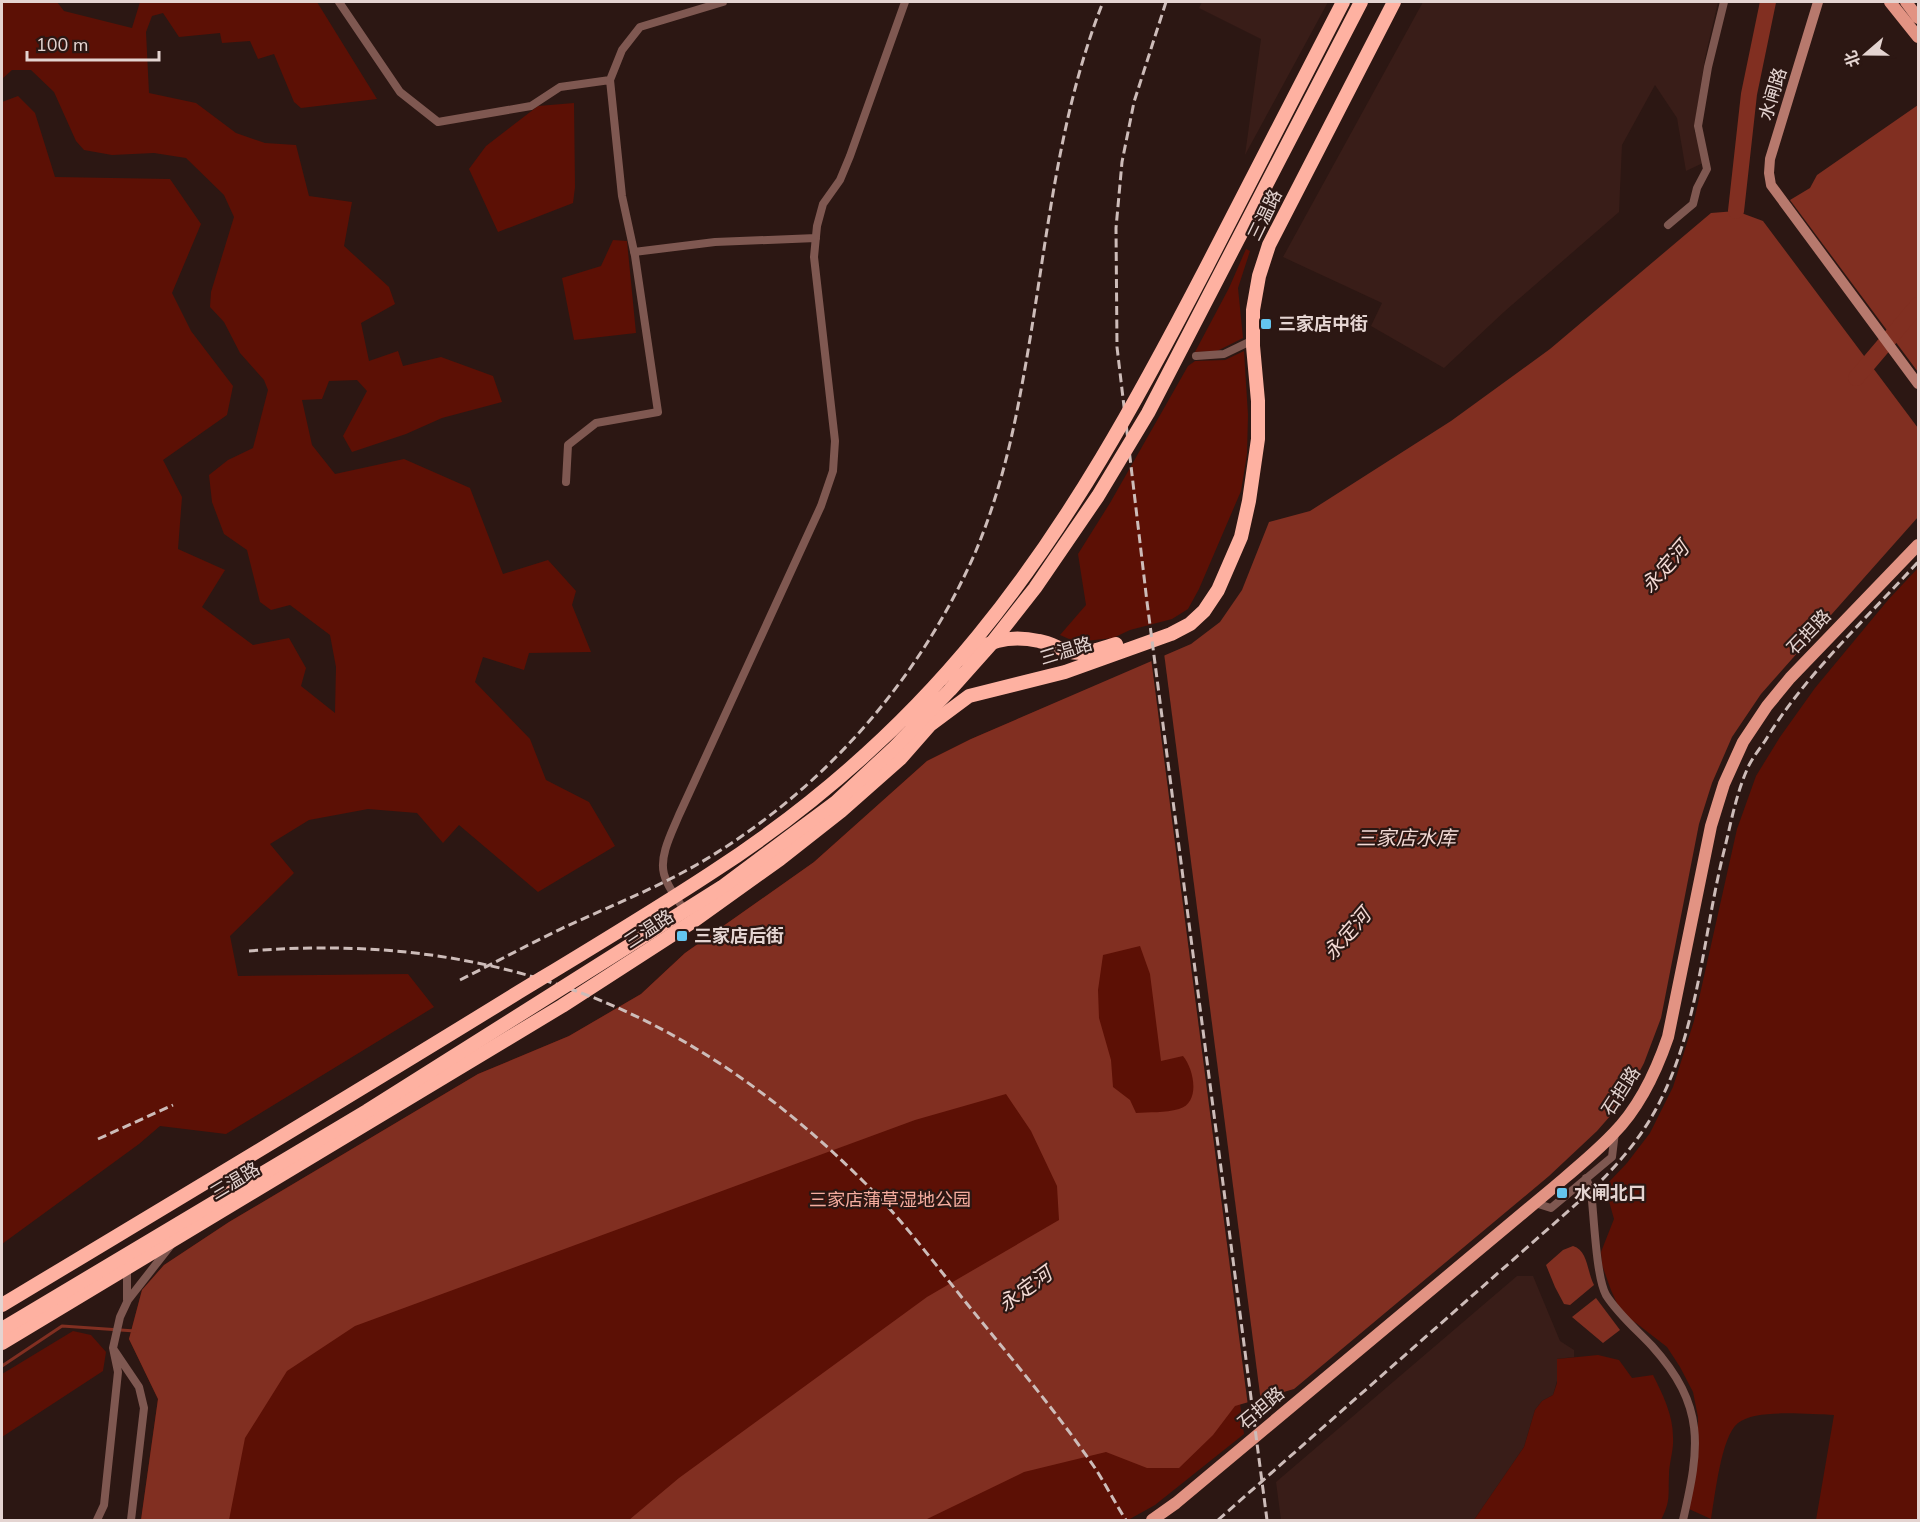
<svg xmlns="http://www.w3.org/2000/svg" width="1920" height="1522" font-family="'Nunito Sans','Noto Sans SC',sans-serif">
<rect width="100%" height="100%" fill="#2c1713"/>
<path fill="#391d18" d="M1202,2h126l-83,153 16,-116 -62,-31z
M1423,2h295l-13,56 -11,72 11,32 -19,9 -9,-53 -22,-33 -33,60 -3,67 -114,99 -61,57 -73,-42 11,-23 -99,-46z
M1517,1276h16l27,65 14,9v7l-17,2v22l-4,14 -11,6 -7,9 -11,37 -50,73h-193l-5,-38z"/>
<path fill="#5c1005" d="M2,2h55l7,9 68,17 8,-26h177l60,97 -76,9 -7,-6 -20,-48 -16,5 -8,-18 -28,2 -2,-10 -41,4 -16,-24 -11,3 -6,16 3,61 47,10 40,30 29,10 31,2 13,51 43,6 -8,44 45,41 6,17 -34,19 8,38 29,-10 5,15 38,-9 52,19 9,26 -60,16 -36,16 -54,18 -9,-16 24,-45 -10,-11 -28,1 -7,18 -20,1 10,45 23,29 69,-15 66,29 33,86 45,-14 28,31 -4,14 19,47 -62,1 -5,17 -41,-13 -8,25 55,57 16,41 43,22 26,44 -77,46 -79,-67 -16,18 -26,-30 -49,-4 -59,11 -39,24 24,29 -64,63 8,40 170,-2 26,33 -208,127 -66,-8 -21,18 -137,100v-1142l16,-6 17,17 20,64 115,2 31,45 -29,69 19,38 42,55 -6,29 -64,45 19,37 -4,52 47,21 -23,37 51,38 36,-7 17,30 -5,18 34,27 1,-46 -6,-32 -40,-30 -19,5 -11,-8 -13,-52 -23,-16 -12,-32 -3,-27 19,-15 25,-12 15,-58 -4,-10 -24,-27 -16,-31 -14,-15 1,-15 23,-75 -10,-22 -38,-37 -32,-5 -42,2 -28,-5 -8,-9 -22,-49 -23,-22h-19l-10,9z
M574,103l1,84 -2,16 -75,29 -29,-63 17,-23 52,-40z
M613,240l14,1 9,92 -62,7 -12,-62 39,-12z
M1246,249l4,2 -12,37 5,50 -26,13 -22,1 34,-64z
M1244,351l4,64 -1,39 -6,37 -42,98 -11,20 -16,10 -42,11 -17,8 -37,4 -16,-7 26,-30 -8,-51 32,-51 78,-137 7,-5 30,-1z
M1918,568v952h-102l18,-105c-24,0 -77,-7 -96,8 -17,13 -23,74 -27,96l-22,-10 9,-60v-32l-5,-25 -13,-25 -13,-20 -31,-24 -14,-8 -11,-25 -9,-25 -1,-13 13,-33 -7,-25 1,-11 19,-20 23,-30 23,-46 21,-66 43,-192 19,-53 24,-39 35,-49 73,-88z
M1144,665l100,769 -89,71 -27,15h-987l17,-121 -29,-60 13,-49 22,-25 65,-43 249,-148 91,-38 72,-42 44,-41 129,-91 113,-101 44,-22z
M73,1331l18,4 15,17 -3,19 -101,66v-63z
M1598,1355l21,5 13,18 21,-3c10,20 20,40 20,62 1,13 -4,26 -4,38 -1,21 2,25 -8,45h-187l50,-73 11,-37 7,-9 11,-6 4,-12v-24z"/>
<path fill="#812f21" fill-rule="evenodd" d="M1918,105v267l-128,-172 20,-12 7,-13z
M1736,211l27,10 155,207v89l-157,177 -29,43 -20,46 -13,41 -38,194 -17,45 -19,36 -28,32 -48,45 -255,213 -59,17 -22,29 -34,33h-32l-41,-16 -82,20 -99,48h-296l50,-42 248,-181 132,-77 -2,-34 -26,-55 -25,-37 -91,26 -560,206 -68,45 -42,67 -16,82h-88l17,-121 -29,-60 13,-49 22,-25 65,-43 249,-148 91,-38 72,-42 44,-41 129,-91 113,-101 44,-22 220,-95 29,-22 22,-32 27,-68 41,-11 141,-90 99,-72 161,-136zM1140,946l10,28 11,87 22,-5c11,13 18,47 -4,53 -14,4 -30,3 -43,4l-6,-13 -17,-13 -2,-27 -12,-42 -1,-28 5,-35z
M1573,1246c15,4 14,26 21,39l-24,20 -6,-1 -9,-17 -9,-22 17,-15z
M1596,1298l24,32 -17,13 -31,-26z"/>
<path fill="#2c1713" d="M1164,653l97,749 -13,4 -97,-748z"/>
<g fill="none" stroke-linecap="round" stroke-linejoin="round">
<path stroke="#812f21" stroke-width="3" d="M2,1366l60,-40 73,5"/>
<path stroke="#812f21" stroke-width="16" d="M1736,211l13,-117 19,-92
M1856,378l62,-73"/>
<path stroke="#7f5851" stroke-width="8" d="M339,2l61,90 38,30 93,-16 29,-19 50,-7
M1668,225l25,-21 4,-16 10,-19 -9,-43 10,-59 16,-65
M634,252l81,-10 101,-4
M1196,356l28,-2 29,-14
M566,482l2,-37 28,-22 62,-11 -23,-156 -13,-60 -12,-116 12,-30 18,-23 83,-25
M685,911c-7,-11 -18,-24 -21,-37 -5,-18 8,-42 15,-59l142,-309 12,-35 2,-30 -21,-184 3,-31 6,-22 17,-24 10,-24 55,-154
M1586,1178l5,13c3,24 5,86 15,104 12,19 31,35 46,51 54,60 48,101 31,174
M1535,1203l16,5 61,-51 3,-25
M127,1267v33
M114,1350l25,37 5,21 -13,112
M97,1520l7,-15 14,-133 -5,-24 7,-31 8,-17 43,-55"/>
<path stroke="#b7796d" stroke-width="10" d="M1818,2l-48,157 -1,14 2,12 147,199"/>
<path stroke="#e29383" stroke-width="12" d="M1890,2l28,35
M1906,2l12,16
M1152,1520l24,-17 378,-316c20,-17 41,-34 59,-53 27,-27 43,-62 55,-97l43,-211 13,-42 19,-42 24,-36 23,-28 128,-133"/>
<path stroke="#feb1a1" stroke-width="14" d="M960,659c27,-17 47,-25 79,-18 11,2 21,8 31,11 15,3 32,-4 46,-8
M2,1343l560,-337 130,-84 88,-63 61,-48 60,-53 29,-33 39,-29 96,-24 106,-38 19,-10 14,-13 14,-21 23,-53 8,-36 9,-62v-38l-5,-55v-36l6,-34 10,-31 125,-243"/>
<path stroke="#cdbcb9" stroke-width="3" stroke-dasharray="9 4.5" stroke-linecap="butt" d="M1166,2l-32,100 -12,60 -6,66 1,119 30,255 120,918
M249,951c246,-20 441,57 615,231 38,37 70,81 104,123 43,53 88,106 127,163 11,17 20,35 31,52
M460,980c36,-18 71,-37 107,-54 44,-20 89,-38 131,-62 122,-71 220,-181 277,-311 22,-52 36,-108 46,-163 25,-131 33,-264 82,-388
M98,1139l75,-34
M1218,1520l373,-329c19,-19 38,-39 53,-62 53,-80 57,-183 79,-274 7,-27 12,-57 23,-83 4,-11 12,-21 19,-31 39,-65 102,-123 153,-179"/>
<path stroke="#feb1a1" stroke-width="14" d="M2,1305c171,-103 342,-205 512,-310 66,-40 133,-80 197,-122 99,-64 192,-145 267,-237 92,-112 161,-239 228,-368 46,-89 92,-178 137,-266
M2,1329l365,-218 355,-224 114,-85 59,-55 55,-57 41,-46 44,-56 63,-92 50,-83 213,-411"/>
</g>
<g fill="#64c5ee" stroke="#2c1713" stroke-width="2">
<rect x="1260" y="318" width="12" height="12" rx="3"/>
<rect x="676" y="930" width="12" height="12" rx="3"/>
<rect x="1556" y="1187" width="12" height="12" rx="3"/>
</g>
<g text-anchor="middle" stroke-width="4.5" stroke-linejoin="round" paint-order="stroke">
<g font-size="18" fill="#e4d4d1" stroke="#2c1713">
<text transform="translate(1773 94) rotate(-73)" y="6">水闸路</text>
<text transform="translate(1265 215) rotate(-64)" y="6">三温路</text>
<text transform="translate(1809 632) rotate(-46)" y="6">石担路</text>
<text transform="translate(1066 651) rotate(-17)" y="6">三温路</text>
<text transform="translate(649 929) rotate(-33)" y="6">三温路</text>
<text transform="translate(1621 1091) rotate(-57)" y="6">石担路</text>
<text transform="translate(235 1181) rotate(-31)" y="6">三温路</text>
<text transform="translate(1261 1408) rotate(-40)" y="6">石担路</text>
</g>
<g font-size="18" font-weight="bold" fill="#e4d4d1" stroke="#2c1713" text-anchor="start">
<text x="1278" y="330">三家店中街</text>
<text x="694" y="942">三家店后街</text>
<text x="1574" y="1199">水闸北口</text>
</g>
<g font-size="18" fill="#f6ad9f" stroke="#2c1713">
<text x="890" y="1206">三家店蒲草湿地公园</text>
</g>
<g font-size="20" font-style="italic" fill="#f3dad5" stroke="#2c1713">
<text transform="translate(1665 567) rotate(-49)" y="7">永定河</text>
<text x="1406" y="845">三家店水库</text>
<text transform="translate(1347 934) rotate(-49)" y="7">永定河</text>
<text transform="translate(1025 1289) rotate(-36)" y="7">永定河</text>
</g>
</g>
<rect width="1920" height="1522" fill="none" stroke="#e4d4d1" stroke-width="6"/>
<g transform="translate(1866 54) rotate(250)" stroke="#2c1713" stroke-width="4.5" paint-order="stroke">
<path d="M0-4.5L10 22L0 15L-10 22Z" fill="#e4d4d1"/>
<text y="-9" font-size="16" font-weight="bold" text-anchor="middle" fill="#e4d4d1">北</text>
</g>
<path d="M27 51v9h132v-9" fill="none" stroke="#e4d4d1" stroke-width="3"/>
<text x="36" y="51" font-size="18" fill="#e4d4d1" stroke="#2c1713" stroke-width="4.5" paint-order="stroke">100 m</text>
</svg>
